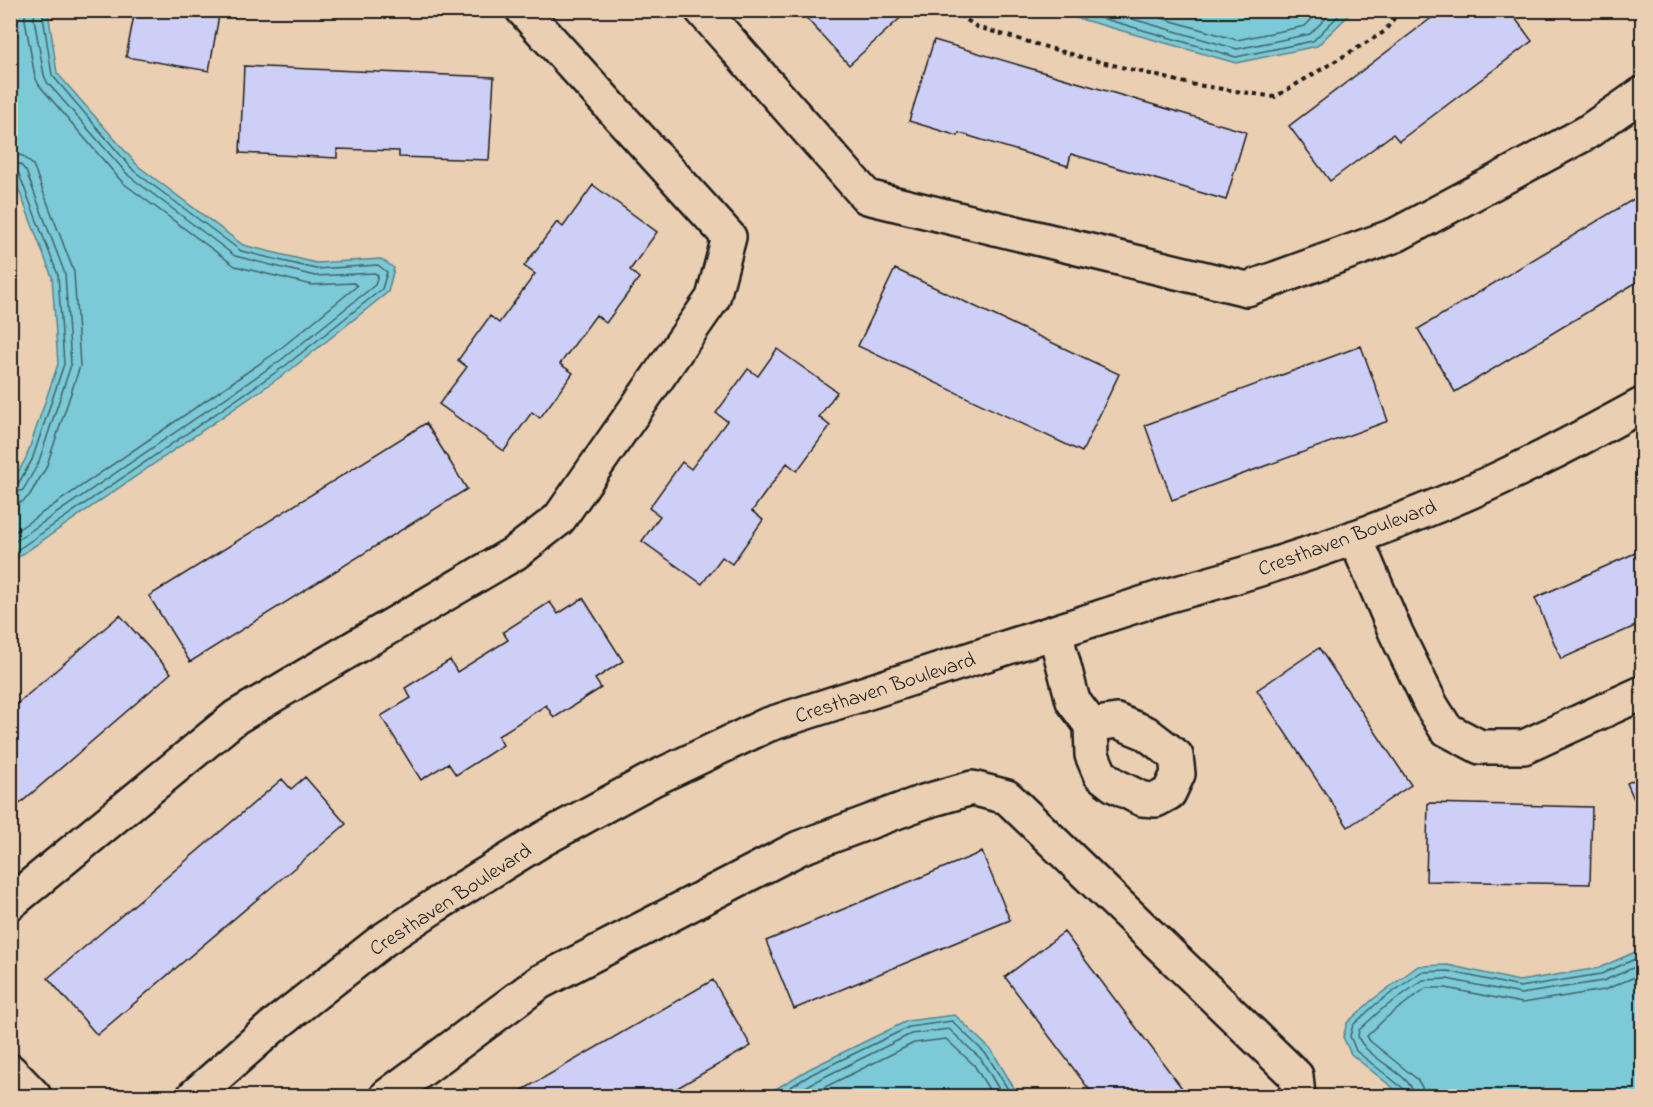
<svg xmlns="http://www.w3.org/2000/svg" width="1653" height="1107" font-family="'Indie Flower',sans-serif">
<rect width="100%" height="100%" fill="#ebcfb2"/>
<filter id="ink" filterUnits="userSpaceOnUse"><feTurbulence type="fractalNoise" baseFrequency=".0167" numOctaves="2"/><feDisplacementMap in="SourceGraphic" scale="12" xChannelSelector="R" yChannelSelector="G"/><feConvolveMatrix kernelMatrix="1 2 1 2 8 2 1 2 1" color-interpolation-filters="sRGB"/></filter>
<g filter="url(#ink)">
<path fill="#7bcad7" stroke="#55848c" stroke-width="1.5" d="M11,10l37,1 9,62 81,93 105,79 73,18 65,-4 13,9 -6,24 -99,79 -278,191v-77l15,-27 32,-94 -6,-87 -41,-108z
M1052,11h301l-36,35 -81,17z
M1642,949v147h-239l-52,-42 -8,-17 4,-14 25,-23 46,-34 30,-1 71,16 80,-13z
M955,1015l37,36 27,45h-255l45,-27 98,-48z"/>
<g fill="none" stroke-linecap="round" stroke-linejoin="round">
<path stroke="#426267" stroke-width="1.5" d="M1074,10l162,47 77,-16 31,-31
M1101,10l136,39 73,-15 24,-24
M1134,10l103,30 68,-14 16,-16
M10,153l13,3 10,9 41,107 6,94 -34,102 -17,28 -7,6 -12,2
M10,162l10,2 6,7 39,103 6,91 -33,99 -15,26 -13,5
M10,170h5l4,4 39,101 6,89 -32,96 -14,24 -8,3
M10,535l265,-182 82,-67 -3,-3 -42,2 -77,-19 -112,-83 -84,-98 -4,-8 -10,-57v-10
M10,545l271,-185 94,-75 3,-9 -3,-3 -60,3 -80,-20 -106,-80 -82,-94 -3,-7 -10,-56 1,-9
M10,555l275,-189 97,-77 5,-17 -9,-7 -62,4 -75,-18 -107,-80 -82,-96 -10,-65
M776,1096l36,-22 97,-47 43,-6 35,34 25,41
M790,1096l26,-15 95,-47 38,-5 32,30 22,37
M807,1096l107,-53 32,-4 28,26 19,31
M1406,1096l-2,-7 -48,-38 -6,-15 3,-11 23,-21 45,-32 27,-1 72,16 81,-13 41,-18
M1414,1096c-1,-23 -48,-36 -56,-60l1,-6 22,-20 42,-30 24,-1 74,15 82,-13 39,-17
M1423,1096l-1,-9 -5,-8 -47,-38 -3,-5 20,-19 39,-29h20l76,15 82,-13 38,-16"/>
</g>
<path fill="#cdcff7" stroke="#1c1c1c" stroke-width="1.5" d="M135,10h85l-11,61 -83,-14z
M799,10h110l-60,55z
M1442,10h67l23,31 -133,100 -6,-7 -63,47 -41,-55z
M934,40l312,92 -20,68 -155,-46 -3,12 -109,-33 -1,3 -49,-15z
M244,66l250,11 -5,83 -90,-3v-6l-62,-2v9l-97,-5z
M593,185l64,47 -27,38 9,8 -33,45 -10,-8 -36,49 13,9 -33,45 -8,-6 -28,39 -65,-47 28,-37 -9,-7 32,-44 9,7 36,-49 -11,-8 33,-44 6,5z
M1642,194v85l-187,113 -37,-63z
M895,269l224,105 -37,78 -224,-106z
M1361,346l27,75 -216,79 -27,-75z
M777,349l60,43 -18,25 11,9 -33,45 -10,-8 -35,48 11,9 -31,44 -10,-7 -20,27 -60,-43 18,-25 -11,-8 33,-46 9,7 36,-48 -11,-8 32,-44 10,7z
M426,423l41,66 -277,173 -41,-66z
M1642,550v73l-81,36 -26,-61z
M583,598l40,63 -28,18 6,9 -47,30 -8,-13 -48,31 5,9 -47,30 -8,-12 -27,17 -40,-64 30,-18 -6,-10 45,-28 7,12 51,-32 -5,-8 47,-30 8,12z
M120,615l51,58 -161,139v-102z
M1319,648l92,137 -63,42 -91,-137z
M1642,776v41l-15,-34z
M305,777l41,47 -249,211 -49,-57 234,-199 9,10z
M1428,803l164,4 -2,77 -164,-3z
M982,852l28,68 -216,89 -28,-68z
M1064,932l124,164h-94l-89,-119z
M713,980l38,66 -88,50h-151z"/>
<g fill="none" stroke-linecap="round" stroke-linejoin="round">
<g stroke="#1c1c1c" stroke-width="38">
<path id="minor" d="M702,10l165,187 380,92 149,-54 190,-102 56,-39
M1355,537l41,96 35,72 15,24 34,18h44l118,-54
M1055,632l18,69 18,24 1,30 8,19 14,11 28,14 14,1 13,-7 9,-19 -2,-18 -30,-23 -29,-12 -26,4
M10,903l226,-186 279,-164 44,-34 154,-221 16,-61 -206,-227
M10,1071l24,25
M194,1096l77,-68 112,-88 53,-35 107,-66 110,-60 114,-54 399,-129c95,-25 189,-56 280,-94 68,-28 132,-62 196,-97
M387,1096l153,-114 259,-134 124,-46 49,-14 35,9 289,279 2,20"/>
</g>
<path stroke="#1c1c1c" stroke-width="4" stroke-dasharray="4.5 4.5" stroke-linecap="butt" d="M952,10l25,17 104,30 109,27 85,13 109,-65 16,-22"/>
<use href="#minor" stroke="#ebcfb2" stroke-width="33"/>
</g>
</g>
<g text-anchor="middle" stroke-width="4.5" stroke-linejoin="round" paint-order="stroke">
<g font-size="21" fill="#1c1c1c" stroke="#ebcfb2">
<text transform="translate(1347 537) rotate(-20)" y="7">Cresthaven Boulevard</text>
<text transform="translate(885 687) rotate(-18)" y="7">Cresthaven Boulevard</text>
<text transform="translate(450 899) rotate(-33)" y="7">Cresthaven Boulevard</text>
</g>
</g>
<rect width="1653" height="1107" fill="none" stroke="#ebcfb2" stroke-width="36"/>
<rect x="18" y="18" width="1617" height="1071" fill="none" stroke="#1c1c1c" stroke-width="2" filter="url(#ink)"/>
</svg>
